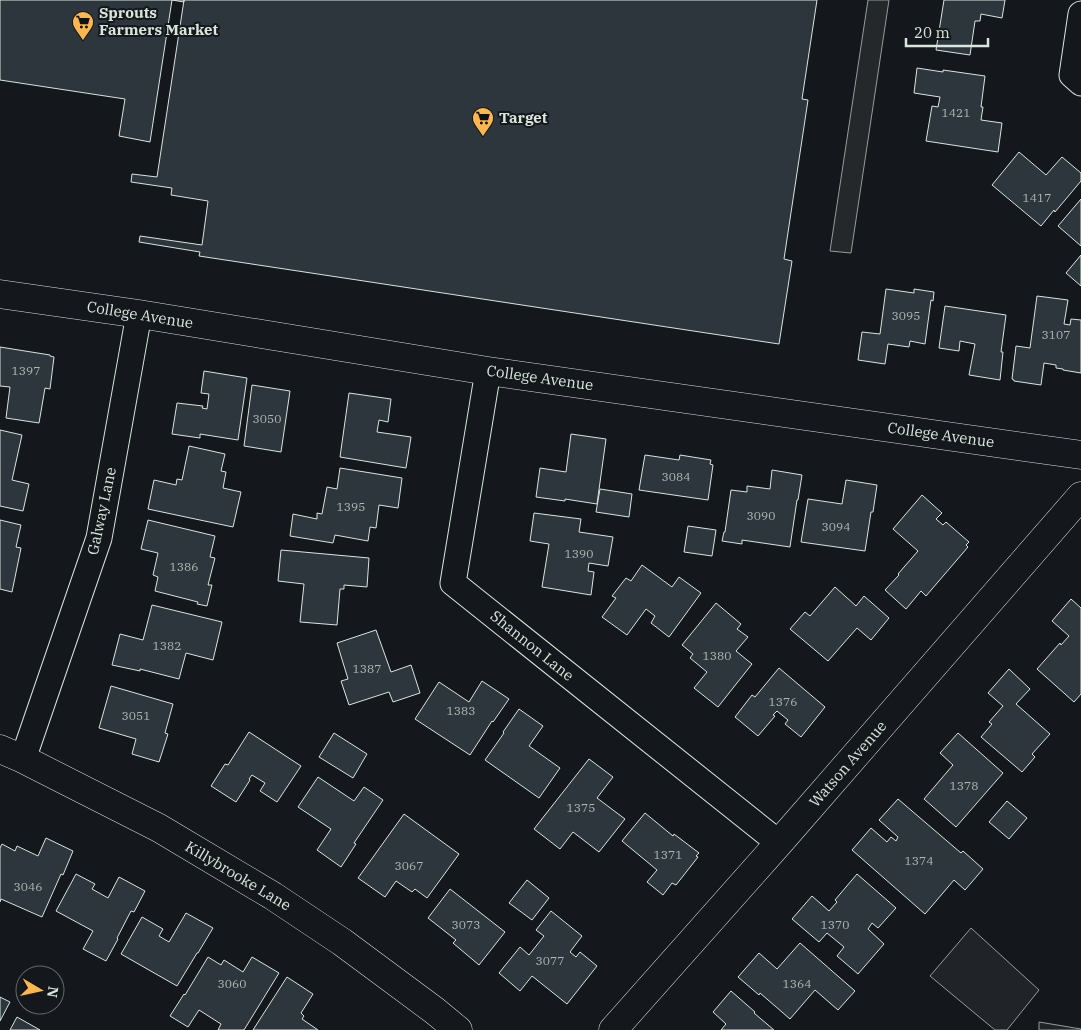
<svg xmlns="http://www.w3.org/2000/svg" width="1081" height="1030" font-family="'IBM Plex Serif',serif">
<rect width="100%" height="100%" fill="#14181c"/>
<path fill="#202428" stroke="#939e99" d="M971,928l68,62 -32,40h-12l-65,-54z
M1039,1022l42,7v1h-42z"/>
<path fill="#24282b" stroke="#939e99" d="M868,0h21l-38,253 -21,-2z"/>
<path fill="#2c363c" stroke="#d8e6dc" d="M0,0h184v2l-12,-2 -22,142 -31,-6 6,-37 -125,-19z
M184,0h633l-15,99 6,1 -24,159 8,2 -13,83 -580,-88 1,-4 -61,-10 1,-6 62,9 6,-44 -37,-6 1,-7 -41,-6 1,-8 25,3z
M944,0h61l-3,18 -21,-4 -1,7h-5l-5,34 -34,-5z
M917,68l26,4v-2l42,6 -4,31h2l-2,13 21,3 -4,29 -72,-11 6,-35 6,1 2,-10 -26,-4z
M1019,152l27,23 16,-18 19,16v8l-26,31 -1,-2 -13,16 -49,-41z
M1081,199v47l-23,-20z
M1081,255v31l-15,-13z
M886,289l28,4v-4l20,3 -1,9 -2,-1 -6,44 -15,-3 -1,6 -21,-3 -3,20 -27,-4 4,-28 18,2z
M1037,296l31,4 -4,24 6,1 1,-6 10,1v53l-18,-3v-1l-7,-1v-3l-12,-2 -3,22 -27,-4v-1l-2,-1 4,-33 14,2z
M945,306l61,9 -5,37h2l-3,28 -31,-5 6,-31 -15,-3 -1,10 -20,-3z
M0,347l50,8v1l4,1 -4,32 -5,-1 -6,35 -33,-5 4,-31 -10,-1z
M204,371l43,7 -9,62 -38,-6v4l-28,-4 5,-31 26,3 -1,2 5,1 2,-15 -8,-1z
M252,385l38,6 -9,61 -37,-6z
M349,393l42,6 -3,23 -9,-2 -2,12 34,5 -5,31 -66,-11z
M0,430l22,5 -10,45 17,4 -6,27 -23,-5z
M571,434l35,5 -9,65 -32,-5v2l-29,-4 4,-29 26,4z
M189,446l36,8 -4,17 5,1 -3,16 18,4 -8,35 -85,-18 6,-29 22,5 1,-6 5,1z
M645,455l34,5 1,-5 31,5 -1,4 3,1 -5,35 -69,-10z
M340,468l62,10 -4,30 -19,-3 -3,23 -6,-1 -2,14 -33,-6 -2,8 -43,-7 3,-22 24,5v-6l5,1 5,-27 10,2z
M772,470l30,5 -4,25h-1l-7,47 -48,-7v4l-20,-3 2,-9h1l6,-42 16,2v-6l23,3z
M846,480l31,5 -4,27h-2l-6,39 -64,-9 7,-43 34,5z
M600,489l32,5 -3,23 -33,-5z
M922,495l20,18 -6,6 7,6 3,-3 23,20 -3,3 2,2 -42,49 -5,-5 -15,18 -21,-19 14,-15 -1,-1 20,-23 -25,-22z
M534,513l47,6 -2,13 34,5 -5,29 -19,-3 -1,8 6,1 -3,23 -49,-8 7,-43 -19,-3z
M0,520l21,5 -5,22 5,1 -9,44 -12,-3z
M148,520l67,16 -5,21 5,1 -7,27h4l-5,21 -10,-2 1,-2 -43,-11 3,-14 -5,-2 5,-22 -17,-4z
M688,526l28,4 -4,26 -28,-4z
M281,550l88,8 -2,29 -23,-2v4h-4l-3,36 -37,-3 4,-38 -26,-3z
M642,565l30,22 7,-10 22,16 -32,44 -18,-14 4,-7 -9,-7 -19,26 -25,-18 14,-19 -4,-2 14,-18 5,3z
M835,587l21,19 8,-10 25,22 -18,22 -14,-12 -29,33 -38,-32 15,-17 5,4z
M1071,599l10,9v86l-7,8 -37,-33 23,-26 1,2 8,-9 -17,-15z
M716,603l25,21 -4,5 11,8 -12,14 16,13 -34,43 -24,-19 13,-16 -17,-14 3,-4 -11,-9z
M152,605l70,17 -9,38 -27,-7 -7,26 -39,-10v2l-28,-6 8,-31 23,6z
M376,630l15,42 20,-7 9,28 -27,9 -4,-10 -40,13 -8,-24 7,-2 -11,-36z
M779,668l46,39 -24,30 -16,-13 3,-4 -11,-9 -4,4 2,1 -17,20 -23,-19 17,-22 3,2z
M1009,669l21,20 -14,15 34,30 -18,20 3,3 -13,15 -41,-35 11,-13 -3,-2 14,-16 -15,-13z
M482,681l27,18 -16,23 -1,-1 -22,34 -55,-36 24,-37 30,20z
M111,686l62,18 -8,29 3,1 -9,28 -27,-8 4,-15 -37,-11z
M519,709l24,17 -14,20 31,22 -21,30 -54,-38 19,-27 -1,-1z
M249,732l52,34 -24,36 -17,-11 5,-8 -13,-8 -3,4 1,1 -14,22 -25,-16 14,-22 3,1z
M334,733l33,21 -14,24 -34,-21z
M958,733l45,40 -47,54 -32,-28 29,-34 -13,-12z
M589,759l24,18 -16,21 28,21 -26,33 -26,-20 -13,17 -26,-20z
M318,777l36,24 10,-14 19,13 -29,43 2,1 -15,23 -24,-17 14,-21 -33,-22z
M898,799l63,54 2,-2 20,18 -18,21 -11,-10 -29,34 -73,-64 19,-22 16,14 4,-5 5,4 2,-4 -19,-17z
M1007,801l20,17 -18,21 -20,-17z
M645,813l28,23 1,-2 25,19 -3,3 2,1 -22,28 -4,-2 -9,12 -16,-13 10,-12 -35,-29z
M404,814l55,40 -32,44 -12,-9 -3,3 -16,-11 -11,16 -27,-19z
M46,838l27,13 -10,24 -2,-1 -19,43 -41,-18 -1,3v-54l2,-4 13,7 2,-5 21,10z
M76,874l19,10 -3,5 16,9 11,-21 26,14 -11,21 -3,-1 -14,27 1,1 -12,22 -23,-12 10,-18 -37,-20z
M857,874l39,34 -18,20 -6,-5 -4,6 16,15 -26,30 -21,-18 7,-9 -17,-14 -8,9 -27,-23 20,-23 17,15 8,-9 -2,-2z
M527,880l22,18 -17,22 -23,-17z
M450,889l55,43 -26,33 -26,-22 3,-3 -28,-22z
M551,911l31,25 -12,16 6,5 4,-5 17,14 -30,38 -35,-28 -12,15 -21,-18 21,-26 9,8 15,-19 -8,-6z
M186,913l27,15 -15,25h-1l-20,33 -56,-32 21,-37 21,12 -4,7 10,6z
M800,943l55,48 -17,19 -23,-20 -25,29 -30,-26 -1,2 -21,-18 21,-24 18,16z
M208,957l13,8 3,-5 19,12 9,-15 27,16 -35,57h-26l3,-6 -22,-14 -11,17 -18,-11 14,-22 1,1z
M287,977l26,17 -12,19 3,3 -2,3 16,11h-65z
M731,991l24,21 -1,1 20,17h-53l5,-6 -13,-12z
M0,997l10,5 -10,19z
M17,1017l23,13h-30z"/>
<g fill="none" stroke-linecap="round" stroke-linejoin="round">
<g stroke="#d8e6dc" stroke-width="27">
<path id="minor" d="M1081,14l-9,61 9,8
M488,371l-35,212 326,260
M23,759l76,-221 40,-224"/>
</g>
<g stroke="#d8e6dc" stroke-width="29">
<path id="tertiary" d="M0,294l139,20 349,57 593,84
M0,749l23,10 136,69 114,68 69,46 93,69 23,19
M613,1030l166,-187 302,-347"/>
</g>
<use href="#minor" stroke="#14181c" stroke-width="25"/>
<use href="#tertiary" stroke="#14181c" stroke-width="28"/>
</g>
<defs>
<g id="supermarket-pin" transform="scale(1.125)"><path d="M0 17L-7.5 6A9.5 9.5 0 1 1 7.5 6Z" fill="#ffb74d" stroke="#14181c"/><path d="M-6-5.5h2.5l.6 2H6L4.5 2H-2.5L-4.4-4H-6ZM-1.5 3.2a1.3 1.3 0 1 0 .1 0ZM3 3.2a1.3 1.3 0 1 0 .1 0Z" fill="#111"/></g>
</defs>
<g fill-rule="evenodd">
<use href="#supermarket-pin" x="83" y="22"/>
<use href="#supermarket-pin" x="483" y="118"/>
</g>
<g text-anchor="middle" stroke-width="4" stroke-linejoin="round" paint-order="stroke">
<g font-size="12" fill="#adbab4">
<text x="956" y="117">1421</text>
<text x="1037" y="202">1417</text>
<text x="906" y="320">3095</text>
<text x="1056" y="339">3107</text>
<text x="26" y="375">1397</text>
<text x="267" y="423">3050</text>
<text x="676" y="481">3084</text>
<text x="351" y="511">1395</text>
<text x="761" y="520">3090</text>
<text x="836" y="531">3094</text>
<text x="579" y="558">1390</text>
<text x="184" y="571">1386</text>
<text x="167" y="650">1382</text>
<text x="717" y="660">1380</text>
<text x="367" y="673">1387</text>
<text x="783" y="706">1376</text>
<text x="461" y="715">1383</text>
<text x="136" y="720">3051</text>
<text x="964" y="790">1378</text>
<text x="581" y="812">1375</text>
<text x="668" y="859">1371</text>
<text x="919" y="865">1374</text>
<text x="409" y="870">3067</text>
<text x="28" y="891">3046</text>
<text x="466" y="929">3073</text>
<text x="835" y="929">1370</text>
<text x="550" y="965">3077</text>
<text x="232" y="988">3060</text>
<text x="797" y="988">1364</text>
</g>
<g font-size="15" font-weight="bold" fill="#d8e6dc" stroke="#14181c" text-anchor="start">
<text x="99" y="18">Sprouts<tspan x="99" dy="17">Farmers Market</tspan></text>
<text x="499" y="123">Target</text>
</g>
<g font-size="15" fill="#d8e6dc" stroke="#14181c">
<text transform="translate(140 315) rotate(9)" y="5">College Avenue</text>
<text transform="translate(540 378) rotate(8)" y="5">College Avenue</text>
<text transform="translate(941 435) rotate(8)" y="5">College Avenue</text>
<text transform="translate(102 511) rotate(-78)" y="5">Galway Lane</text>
<text transform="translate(532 646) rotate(39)" y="5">Shannon Lane</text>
<text transform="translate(848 764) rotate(-49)" y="5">Watson Avenue</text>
<text transform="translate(238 876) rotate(31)" y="5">Killybrooke Lane</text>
</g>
</g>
<g transform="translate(40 990) rotate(99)"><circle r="24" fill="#14181c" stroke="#626a69"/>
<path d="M0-4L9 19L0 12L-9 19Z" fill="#ffb74d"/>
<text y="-8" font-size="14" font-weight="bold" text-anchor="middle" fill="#d8e6dc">N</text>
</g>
<path d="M906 38v8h82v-8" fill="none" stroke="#d8e6dc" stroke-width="2.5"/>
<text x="914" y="38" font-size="15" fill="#d8e6dc" stroke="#14181c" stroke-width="4" paint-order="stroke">20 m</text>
</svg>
